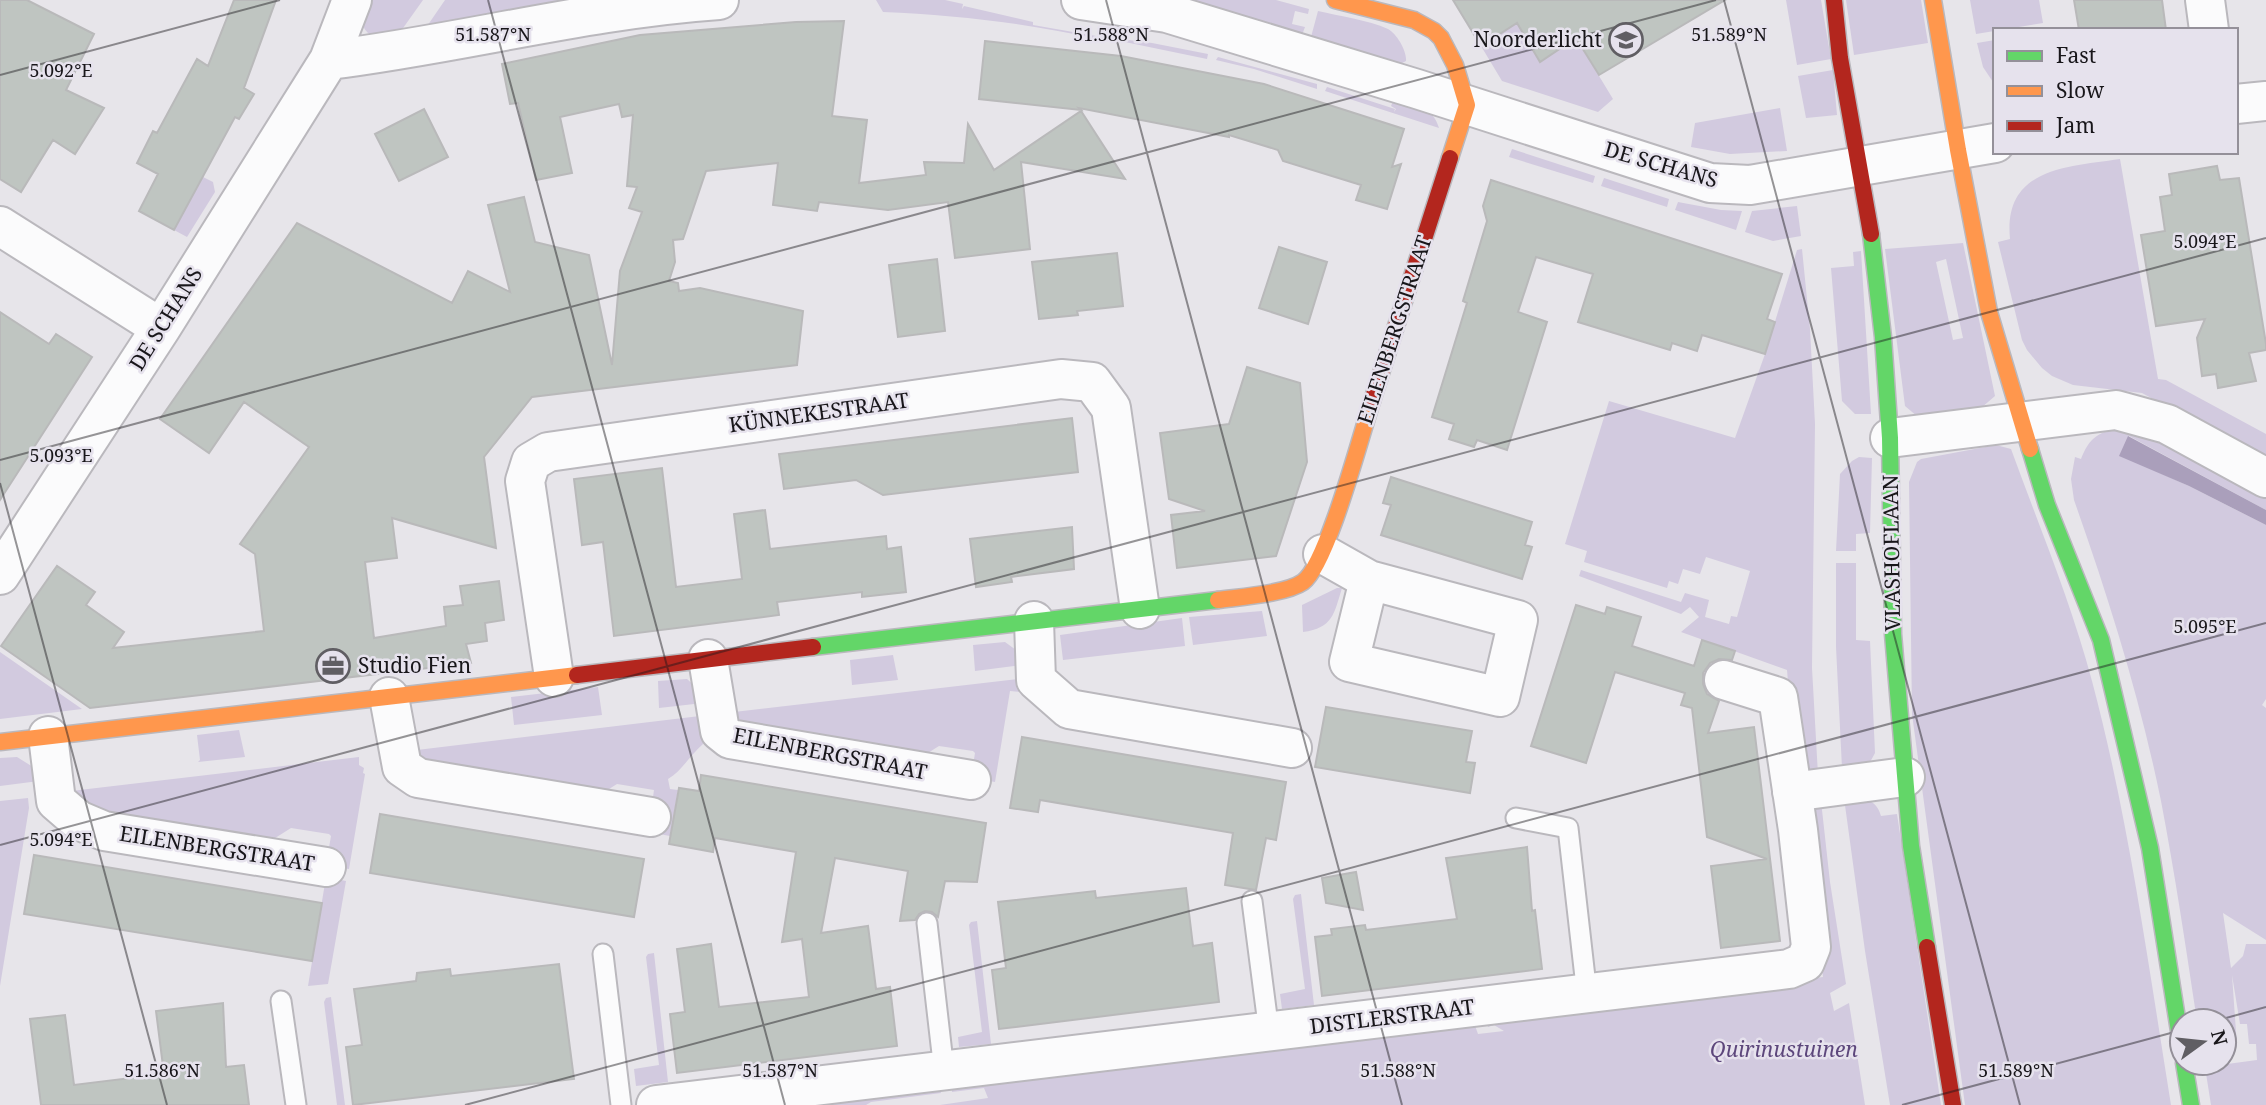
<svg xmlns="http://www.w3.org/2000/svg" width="2266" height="1105" font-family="'Noto Serif',serif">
<rect width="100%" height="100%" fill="#e7e5ea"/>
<path fill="#d2cadf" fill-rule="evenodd" d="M369,0h54l-27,38c-15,0 -26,2 -33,-12z
M445,0h146l-170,35z
M876,0h69l18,4 -1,5 2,-3 69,16v3l63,11 1,3c-71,-16 -141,-24 -214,-27z
M1195,0h81l33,9 -1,5 -13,-3 -3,13 13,3 -3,8 -107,-33z
M1786,0h35l10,59 -34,6z
M1846,0h75l7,43 -74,12z
M1970,0h69l4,23 -67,11z
M1318,11c21,5 50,9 70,18 9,5 19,22 18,32l-6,3 -89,-27z
M1517,23l23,38 36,-23 37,61 -15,13 -96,-31 -21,-35z
M1120,39l32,4 56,11 -1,5 -87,-18z
M1995,40v45l-12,-18 -6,-24z
M1218,57l99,27v5l-63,-20 -38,-9z
M1833,70l4,45 -31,3 -8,-42z
M1327,87l68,22 -1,3 2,-3 -5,-3 5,-12c18,8 37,13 43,34l-114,-37z
M1780,108l7,43 -57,3 -39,-7 4,-24z
M1512,149l83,27 -2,7 -84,-26z
M2120,159l38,220 8,1 100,54v26l-124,-67 -69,-8 -21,-9 -10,-8 -15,-18 -5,-10 -24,-98 12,-3c-7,-72 58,-72 110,-80z
M203,177l10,5 2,10 -28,45 -13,-7z
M1604,178l65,21 -2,8 -66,-21z
M1678,202l43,8 21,1 -6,19 -61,-20z
M1797,206l4,30 -28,5 -28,-9 7,-21z
M1963,243l32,153 -14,12 -63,9 -13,-11 -20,-157zM1946,259l17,79 -10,2 -17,-78z
M1802,249l8,80 5,95 -3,244 6,107c-30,-9 -28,-78 -31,-105l-106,-38 18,-15 -9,-10 -9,7 -102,-38 2,-6 100,32 4,-9 24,7 -4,17 24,7 2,-8 6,1 13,-46 -44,-14 -6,17 -17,-5 -5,15 -9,-3 -2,7 -83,-26 3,-11 -22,-7 44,-143 126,37 30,-84 32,-104z
M1861,251l10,163h-16l-13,-13 -11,-133 23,-2 -1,-14z
M2110,425l26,3 130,66v16l-137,-74 -9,19 69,31 77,39v174l-4,6 4,3v232l-43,-27 8,55 12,-12 3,-12h20v161h-55l-6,-38 52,-7 -1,-16h-7l-2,-20h-7l-8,-49 5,71 -13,2v-27h-27c-11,-73 -22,-147 -36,-220 -21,-103 -52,-202 -87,-301l-3,-21 4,-22 6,2c6,-15 12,-24 29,-29z
M1996,445l15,4c28,77 60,153 81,232 37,139 56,282 79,424h-206l-53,-391 -3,-232 8,-20 4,-3z
M1859,457l13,1 -2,75 -14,1v17h-20l4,-77 12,-13z
M1836,563h20v77l14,1 5,112 -6,11 -27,4 -6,-121z
M1337,588h5c-8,26 -9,40 -39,44l-1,-27z
M1262,611l5,25 -74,9 -4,-28z
M1182,618l3,28 -122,14 -3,-25z
M1005,642l11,8 5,15 -46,6 -2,-26z
M0,652l82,57 -82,10z
M893,655l5,25 -46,5 -2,-25z
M687,679l10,9 6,15 -44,5 -1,-27z
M1019,679l2,13 -11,-1 -15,91 -24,-4 4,-25 -2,-2 -34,-5 -16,10 -182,-34 -7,-10z
M598,687l4,28 -88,10 -3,-28z
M700,716l3,28c-13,11 -21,27 -35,35l2,10 8,1 -8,46 -22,-4 6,-42 -37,-6 -16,10 -168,-25 -14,-13 -2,-6z
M239,730l6,27 -47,5 2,-2 -3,-25z
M17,757l16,10 6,14 -39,5v-28z
M359,757v8l5,3 -1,5 2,1 -16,95 -23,-4 5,-29 -2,-2 -38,-6 -19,12 -182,-29 -19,-20z
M28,798l1,10 -29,178v-185z
M1844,798c17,0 32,-1 37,18l16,-2 44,291h-51l-25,-154z
M1821,801l9,81 16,102 -16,9 4,18 15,-8 16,102h-925l48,-7 -4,-10 -32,4 -1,-10 522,-62 5,14 26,-3 -10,-6 -6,2 -3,-9 338,-41 -18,-155 2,-6z
M326,877l20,4 -18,103 -20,2z
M1301,894l13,111 -32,4 -2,-15 25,-5 -12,-90 2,-4z
M977,921l14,123 -32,3 -1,-10 24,-5 -13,-107 2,-3z
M654,953l14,129 -32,4 -2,-17 25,-4 -13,-108 2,-3z
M331,997l14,108h-8l-13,-103 2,-4z
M939,1083l2,10 -70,9 -5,3h-108z"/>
<path fill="#aa9fbb" d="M2128,436l138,74v15l-77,-39 -70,-30z"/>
<path fill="#bfc5c1" stroke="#b9b9ba" stroke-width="2" d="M0,0h27l67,34 -28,56 38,18 -29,46 -22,-14 -32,52 -21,-13z
M234,0h42l-32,88 10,6 -15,25 -4,-2 -61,113 -35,-19 19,-37 -21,-11 16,-32 4,2 40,-74 11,7z
M1453,0h272l-126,75 -23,-37 -36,24 -23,-39 -36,23z
M2074,0h88l4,30h-87z
M844,21l-12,95 35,4 -8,63 67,-8 -2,-13 40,1 4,-39 26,46 87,-59 44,68 -104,-17 9,87 -75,9 -7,-56 -60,8 -69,-8 -2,9 -44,-6 5,-42 -72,8 -23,68 -10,1 2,22 -6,19 9,2 1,8 21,-3 103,23 -6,54 -265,32 -48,60 12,91 -104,-30 5,40 -32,4 9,76 72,-12 -2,-19 19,-2 -3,-19 39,-5 5,39 -19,3 2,18 -21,3 5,19 -381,45 -89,-62 56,-80 38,26 -9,13 38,27 -11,16 151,-17 -9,-77 -15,-10 69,-97 -65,-45 -35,51 -49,-34 137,-196 155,80 16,-32 42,21 -22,-87 36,-8 11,45 54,13 23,110 8,-94 22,-59 -13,-4 8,-21 -10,-1 6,-71 -11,2 -3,-13 -59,13 12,56 -36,7 -18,-77 -8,1 -8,-40 138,-29 156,-13z
M985,41l136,15 143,28 140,45 -12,38 9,-3 -14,45 -31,-9 5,-15 -78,-24 -5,-11 -49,-15v2l-150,-29 2,2 -102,-11z
M424,109l24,48 -49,24 -24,-47z
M2217,166l3,14 19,-2 27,166v6l-17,3 7,28 -38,7 -2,-14 -14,2 -5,-38 8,-19 -49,7 -15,-91 24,-4 -5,-34 12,-2 -3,-21z
M1491,180l291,94 -15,45 8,3 -10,32 -63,-19 -5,16 -25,-8 -2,7 -92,-28 15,-48 -57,-17 -18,55 29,10 -40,128 -30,-10 -3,7 -25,-8 5,-15 -22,-7 35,-114 -4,-2 24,-80 -4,-15z
M1279,247l48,15 -19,62 -49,-16z
M1117,253l6,53 -46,5 1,4 -39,4 -7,-57z
M937,259l8,72 -47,6 -9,-72z
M0,312l49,32 7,-10 36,23 -92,143z
M1247,367l53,16 7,79 -31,94 -99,12 -6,-53 34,-4 -36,-12 -9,-66 69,-9z
M1072,418l6,54 -195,23 -27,-15 -72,9 -5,-35z
M662,468l14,119 66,-8 -8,-65 31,-4 5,39 116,-13 1,13 14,-2 5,45 -44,5v-5l-85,10 2,13 -165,21 -11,-94 -21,3 -8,-66z
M1391,477l141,45 -7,23 7,2 -10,32 -141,-44 10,-30 -8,-2z
M1072,527l2,42 -63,8 1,5 -36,5 -6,-48z
M1576,605l29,9 2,-7 34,10 -9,29 62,20 8,-26 33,11 -3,9 -13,-1 -9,4 -7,10v11l4,10 12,7 -11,32 46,-6 26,214 -59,7 -10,-82 56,-7 -60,-22 -15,-129 -11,-3 4,-12 -70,-21 -29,91 -55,-17z
M1326,707l146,24 -6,31 9,1 -5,30 -155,-26z
M1022,737l264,45 -10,58 -10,-2 -10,52 -31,-5 8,-52 -193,-33 -2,12 -28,-4z
M701,775l285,48 -9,59 -32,-1 -7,36 -6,-5 -7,-1 -6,3 -4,6 -15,1 8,-50 -73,-13 -14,75 47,-7 8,63 14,-2 7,59 -220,27 -7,-59 15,-2 -8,-63 34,-5 8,63 90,-10 -7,-58 -20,3 14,-90 -81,-14 -2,14 -44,-8 10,-56 20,3z
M380,814l264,45 -10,58 -264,-44z
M1527,847l5,64 3,-1 7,59 -220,27 -7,-59 17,-2 -1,-6 34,-4 1,5 91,-11 -11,-61z
M34,855l288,48 -10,58 -288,-47z
M1356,872l7,38 -37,-7 -4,-25z
M1186,888l7,58 19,-3 7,59 -220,27 -7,-59 14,-2 -8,-66 97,-11 1,7z
M559,964l15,115 -221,26 -7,-58 16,-2 -8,-56 62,-8 1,-8 33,-4 1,7z
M223,1003l3,64 18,-2 5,40h-208l-11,-86 35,-4 9,70 90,-11 -8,-63z"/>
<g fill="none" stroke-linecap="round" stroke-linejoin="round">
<g stroke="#bab8bd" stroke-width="23">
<path id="lane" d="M1516,818l52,10 19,167
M1252,901l17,131
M927,923l17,148
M603,954l18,151
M281,1001l15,104"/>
</g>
<g stroke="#bab8bd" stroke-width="42">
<path id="street" d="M1081,0l86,13 250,76 293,94 40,2 245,-42
M2205,0l4,30
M329,60c130,-16 259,-51 390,-60
M2236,104l30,-3
M0,226l161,102
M1890,438l226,-28 51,14 99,54
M1323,554l46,26 149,40 -18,77 -151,-35 20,-82
M0,575l161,-247 168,-268 23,-60
M1034,621l2,59 33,29 223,39
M708,659l12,72 10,8 241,41
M554,677l-29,-196 6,-19 17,-10 513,-73 31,3 19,26 29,201
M389,697l13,70 16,11 233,39
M48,736l8,65 22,19 26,11 222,36
M1792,792l113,-15
M656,1105l1133,-136 16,-7 6,-15 -13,-117 -20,-133 -54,-17"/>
</g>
<g stroke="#bab8bd" stroke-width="19">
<path id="fast" d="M1871,234l12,103 7,101 3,196 18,212 16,101
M2030,449l17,56 54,135 49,208 32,202
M813,647l405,-47
M2184,1063l7,42"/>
</g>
<g stroke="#bab8bd" stroke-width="19">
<path id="slow" d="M1335,0l79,20 20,11 7,7 14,27 12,40 -17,53
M1933,0l25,150 31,162 41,137
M1218,600c21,-3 68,-6 85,-18 24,-17 58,-147 69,-181
M0,742l577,-67"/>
</g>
<g stroke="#bab8bd" stroke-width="19">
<path id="jam" d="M1834,0l6,58 31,176
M1372,401l78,-243
M577,675l236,-28
M1927,947l26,158"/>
</g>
<use href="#lane" stroke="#fbfbfc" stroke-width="19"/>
<use href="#street" stroke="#fbfbfc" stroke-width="38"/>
<use href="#fast" stroke="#63d668" stroke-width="16"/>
<use href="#slow" stroke="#ff974d" stroke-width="16"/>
<use href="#jam" stroke="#b3261e" stroke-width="16"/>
</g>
<path fill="none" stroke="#18161a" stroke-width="2" stroke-opacity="0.45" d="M488,0l297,1105M1106,0l296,1105M1724,0l296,1105M0,75l280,-75M0,460l1716,-460M0,483l167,622M0,845l2266,-607M2215,1021l51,-14M465,1105l1801,-482M1902,1105l280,-75"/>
<defs>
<g id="school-ring" transform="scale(1.75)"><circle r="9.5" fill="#e6e2ed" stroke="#605e63" stroke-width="1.5"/><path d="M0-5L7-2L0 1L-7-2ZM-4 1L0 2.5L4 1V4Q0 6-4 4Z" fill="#605e63"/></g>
<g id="office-ring" transform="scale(1.75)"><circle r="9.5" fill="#e6e2ed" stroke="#605e63" stroke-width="1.5"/><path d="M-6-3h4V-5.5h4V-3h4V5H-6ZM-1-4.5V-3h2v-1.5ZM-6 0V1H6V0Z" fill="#605e63"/></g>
</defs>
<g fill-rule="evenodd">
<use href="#school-ring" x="1626" y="40"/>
<use href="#office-ring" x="333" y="666"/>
</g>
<g text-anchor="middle" stroke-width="5" stroke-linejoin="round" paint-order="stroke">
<g font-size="21" fill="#18161a" stroke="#e6e2ed" text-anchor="end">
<text x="1602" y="47">Noorderlicht</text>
<text x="358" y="673" text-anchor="start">Studio Fien</text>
</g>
<g font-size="21" fill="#18161a" stroke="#e6e2ed">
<text transform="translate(1661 165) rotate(16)" y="7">DE SCHANS</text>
<text transform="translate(166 319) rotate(-58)" y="7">DE SCHANS</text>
<text transform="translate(1395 330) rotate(-72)" y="7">EILENBERGSTRAAT</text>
<text transform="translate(819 413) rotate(-8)" y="7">KÜNNEKESTRAAT</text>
<text transform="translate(1892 553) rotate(-91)" y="7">VLASHOFLAAN</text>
<text transform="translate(830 754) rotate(11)" y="7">EILENBERGSTRAAT</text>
<text transform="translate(217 849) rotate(9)" y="7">EILENBERGSTRAAT</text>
<text transform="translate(1392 1017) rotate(-7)" y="7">DISTLERSTRAAT</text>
</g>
<g font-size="21" font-style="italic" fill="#5d477c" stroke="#e6e2ed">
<text x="1784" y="1057">Quirinustuinen</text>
</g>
</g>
<g font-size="18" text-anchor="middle" fill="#18161a" stroke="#e6e2ed" stroke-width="5" stroke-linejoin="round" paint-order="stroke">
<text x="493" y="41">51.587°N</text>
<text x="1111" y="41">51.588°N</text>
<text x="1729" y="41">51.589°N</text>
<text x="61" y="77">5.092°E</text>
<text x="2205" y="248">5.094°E</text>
<text x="61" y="462">5.093°E</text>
<text x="2205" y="633">5.095°E</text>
<text x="61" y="846">5.094°E</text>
<text x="162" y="1077">51.586°N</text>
<text x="780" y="1077">51.587°N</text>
<text x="1398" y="1077">51.588°N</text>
<text x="2016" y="1077">51.589°N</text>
</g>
<rect x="1993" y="28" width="245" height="126" fill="#e6e2ed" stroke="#949099" stroke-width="2"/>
<rect x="2007" y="51" width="35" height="10" fill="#63d668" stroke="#949099" stroke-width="2"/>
<text x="2056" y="63" font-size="21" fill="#18161a">Fast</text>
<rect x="2007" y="86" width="35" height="10" fill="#ff974d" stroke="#949099" stroke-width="2"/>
<text x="2056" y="98" font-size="21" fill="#18161a">Slow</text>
<rect x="2007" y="121" width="35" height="10" fill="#b3261e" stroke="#949099" stroke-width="2"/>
<text x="2056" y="133" font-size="21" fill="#18161a">Jam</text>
<g transform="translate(2203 1042) rotate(75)"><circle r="33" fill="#e6e2ed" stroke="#949099" stroke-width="2"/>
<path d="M0-5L12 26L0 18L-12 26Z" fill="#605e63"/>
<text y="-10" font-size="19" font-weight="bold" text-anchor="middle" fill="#18161a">N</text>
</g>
</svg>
